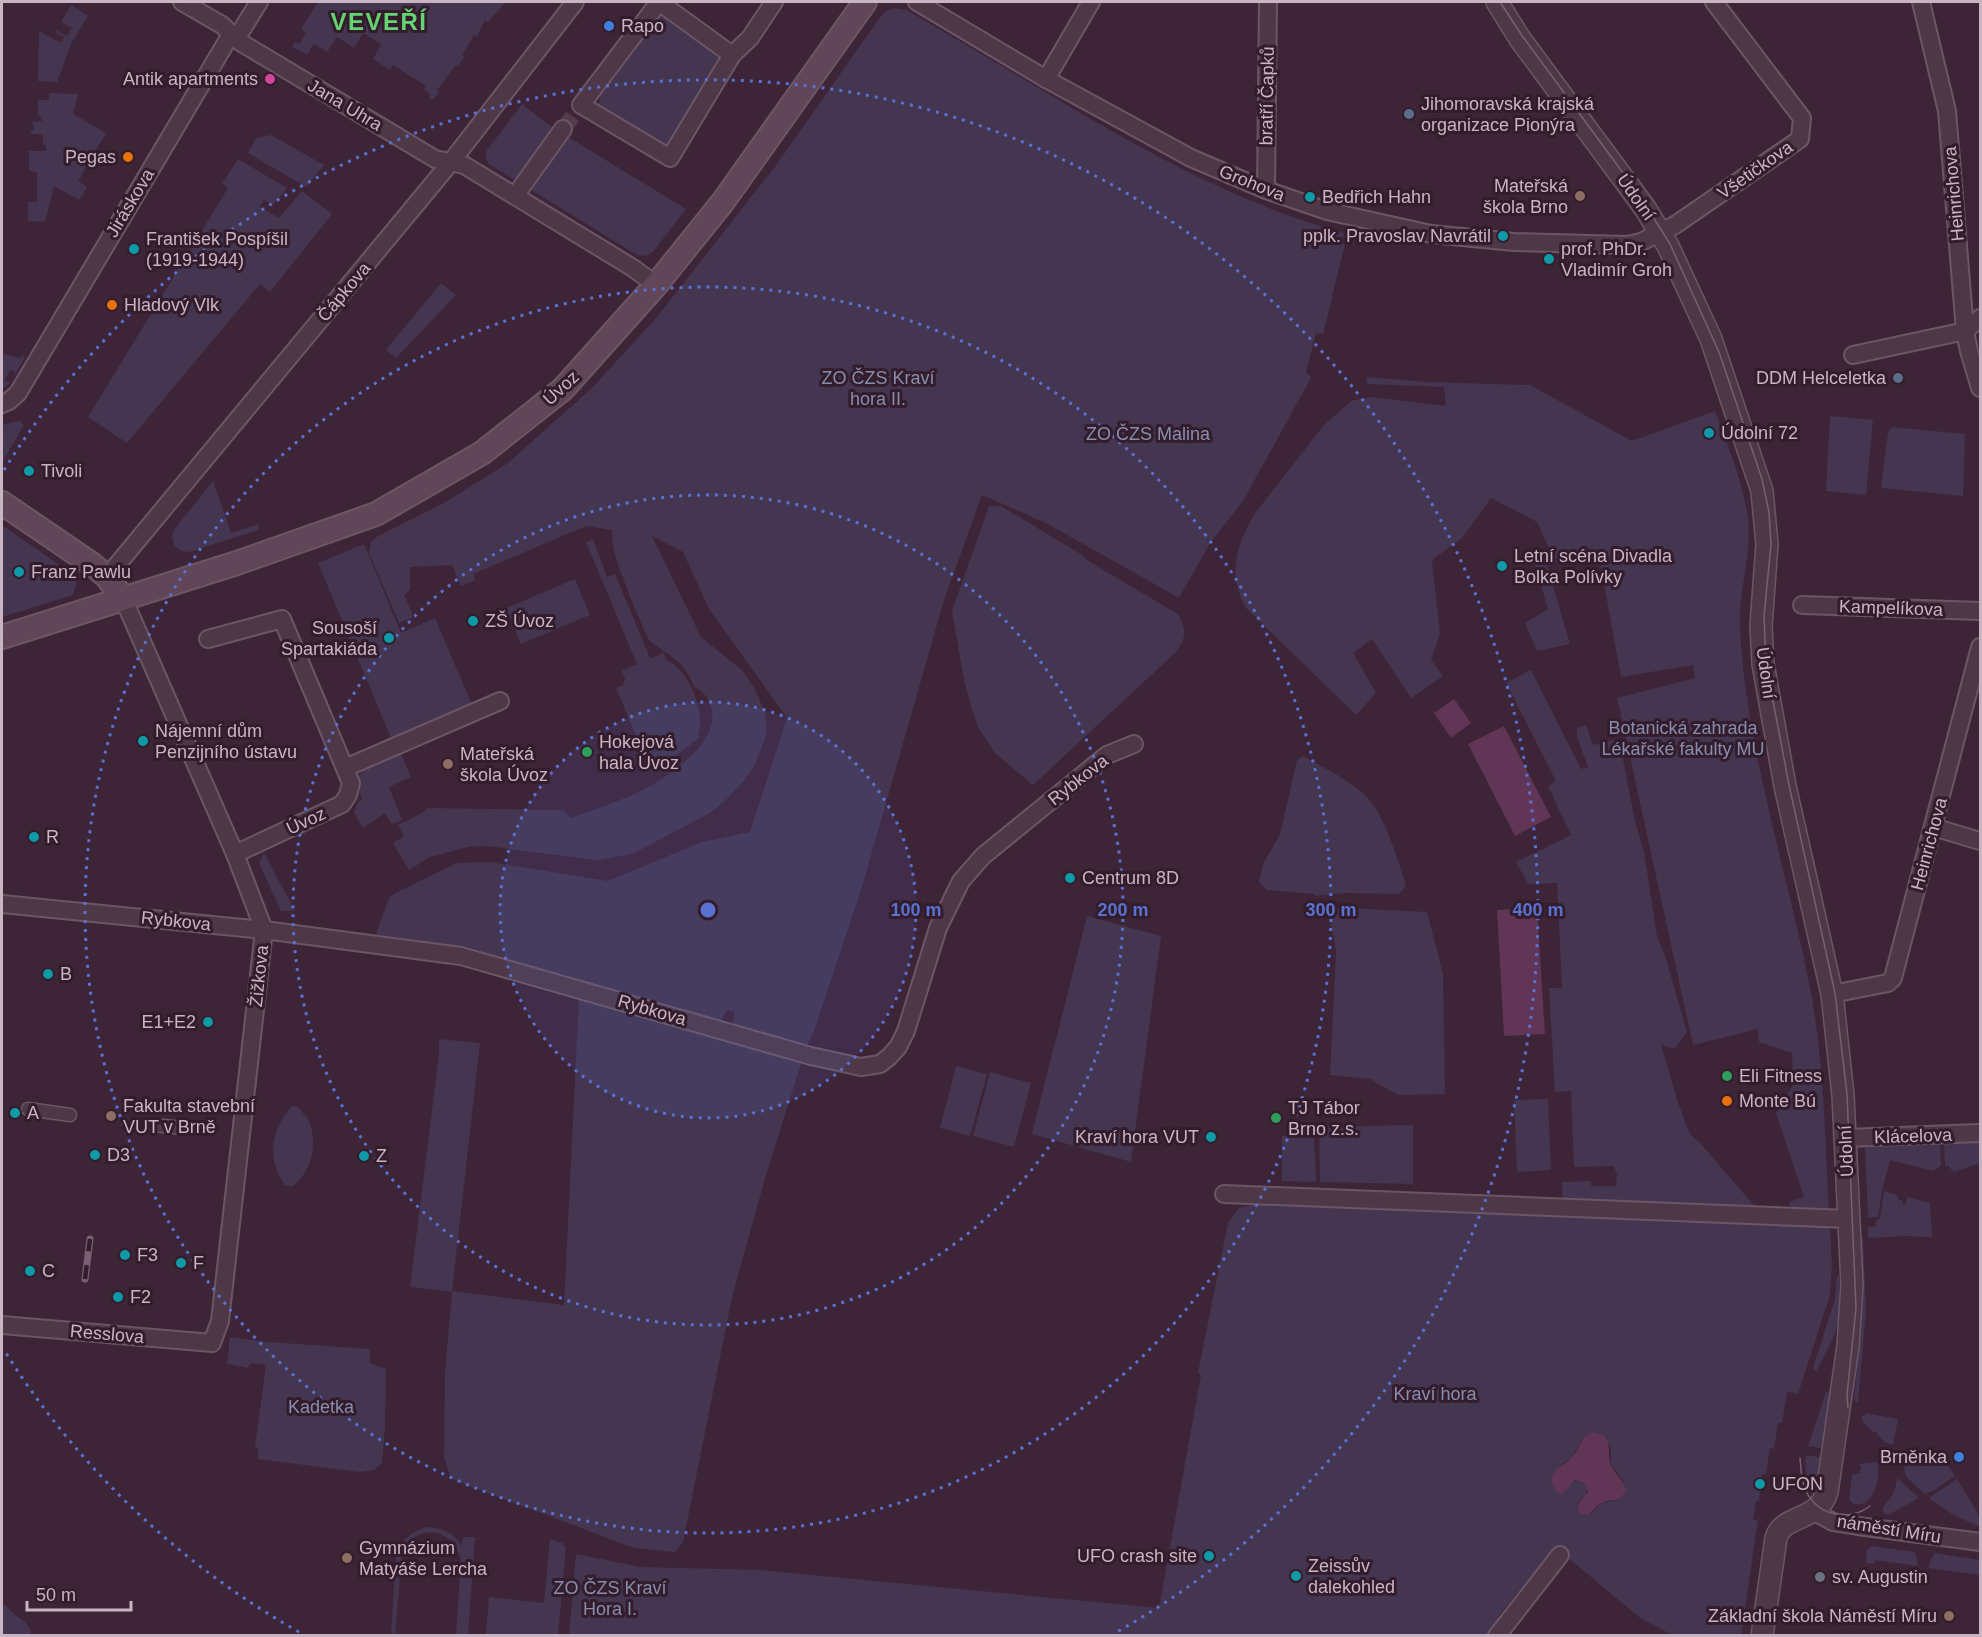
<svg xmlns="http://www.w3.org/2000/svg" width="1982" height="1637" viewBox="0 0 1982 1637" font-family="Helvetica,sans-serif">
	<rect width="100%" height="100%" fill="#3e2437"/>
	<g fill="#443551" fill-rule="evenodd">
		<polygon points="318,2 504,2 505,3 488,22 485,20 477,36 474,35 462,55 464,57 458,66 456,65 437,90 439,92 433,100 429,98 431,95 424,90 426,86 393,65 390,70 373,59 381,44 363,33 354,48 337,37 327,52 314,44 307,55 292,47 295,42 299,44 306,33 301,29"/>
		<polygon points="71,5 88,16 72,42 57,82 38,81 39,31 61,43 64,37 55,32 56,30 67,36 72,28 61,22"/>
		<path d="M895,8L907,10C958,40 1009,70 1060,101C1152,155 1241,205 1344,233L1342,243L1345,244L1323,334L1316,333L1306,372L1311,378L1243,501L1210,543L1179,598L1046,523L982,495L944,600L862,887L814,1031L808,1044L803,1047L733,1026L735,1012L727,1010L720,1022L460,948L376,934L389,898L395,893L457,863L490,862L608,881L702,842L750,832L787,718L709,609L683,552L652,536L701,637L743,671L755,689L765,713L767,732L763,744L755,764L746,778L728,798L710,813L632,854L597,860L487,846L468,847L430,857L409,870L393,843L404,836L398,825L424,812L427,808L563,810L571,818C595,809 622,801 645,789C670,775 717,744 712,712C711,701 704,691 694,687C685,660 669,657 650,641C646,637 618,567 616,558C613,549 612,540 612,530L586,526L473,574L475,580L461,586L452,565L410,567V590L404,595L412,612V618L399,623L369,553L371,542L378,536L444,503L508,463L591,389L657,317L777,164L881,16L888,10Z"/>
		<polygon points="665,15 719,53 721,61 673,144 665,149 601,111 598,106 601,95 636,49 635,42 656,18"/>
		<polygon points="49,93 78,94 73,114 106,133 92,157 85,153 81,160 88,164 78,181 87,187 79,200 54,186 45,222 28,221 28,202 37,202 37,172 29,171 29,151 46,151 46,145 43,145 43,134 31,134 31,131 34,130 33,124 31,122 42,121 40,116 38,115 38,100 49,100"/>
		<polygon points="523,103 524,106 555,129 686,209 653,252 645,256 637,255 489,164 485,157 487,150"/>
		<polygon points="271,135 324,165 306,187 248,153 256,138"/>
		<polygon points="238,159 287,188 273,205 264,200 260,207 279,218 302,191 332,214 270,292 260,284 127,443 88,417 228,188 222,184"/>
		<polygon points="441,283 456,295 396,358 386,350"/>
		<polygon points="2,353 20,358 22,355 25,357 13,378 15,372 10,370 5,380 11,382 4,388 2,388"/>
		<path d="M1366,377L1427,382L1530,385L1632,441L1715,411C1728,446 1743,482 1748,519C1752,556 1740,584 1740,618C1740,650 1745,685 1750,717C1765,808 1792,897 1810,987C1824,1061 1825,1137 1829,1213H1792L1789,1202L1804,1197L1776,1113L1793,1085L1792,1053L1759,1042L1758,1029L1693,1045L1617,698L1695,678L1693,665L1621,677L1600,562L1566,559L1547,565L1570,644L1537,651L1525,623L1548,609L1534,561L1550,550L1537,522L1491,498L1462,538L1432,560L1440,634L1431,660L1443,676L1411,698L1372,639L1353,653L1376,693L1356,715L1246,608C1227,574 1236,544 1256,512L1323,426L1351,401L1370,397L1446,406L1444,387L1367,384Z"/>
		<polygon points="1830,416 1873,420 1866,495 1826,491"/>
		<polygon points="19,421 24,425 2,463 2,425"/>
		<polygon points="1892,427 1965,434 1963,496 1881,488 1888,433"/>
		<path d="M213,481L231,533L259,524L258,530L189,552C177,552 170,543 173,531Z"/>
		<path d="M989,506H1001L1079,553L1090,562L1178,614C1186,629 1187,638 1176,652L1033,785L995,753L978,727L972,710L964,680L952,611Z"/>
		<polygon points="2,525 78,578 73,595 2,617"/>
		<path d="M593,539L607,577L615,574L650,658L664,653L667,661C690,669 706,715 698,736L699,738L652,773L616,688L623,685L625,679L622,671L637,664L586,542Z"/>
		<polygon points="364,544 401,633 435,618 473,707 392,740 318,563"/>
		<polygon points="575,579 590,615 521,644 506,608"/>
		<polygon points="1531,670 1581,769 1588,767 1577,737 1577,728 1586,725 1593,745 1619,739 1635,821 1644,852 1657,936 1666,959 1687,1032 1674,1049 1661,1044 1678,1103 1690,1134 1701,1144 1757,1209 1566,1201 1563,1198 1562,1182 1591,1181 1591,1186 1616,1186 1617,1175 1614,1166 1574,1167 1571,1091 1555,1092 1549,988 1562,988 1557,883 1528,884 1516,862 1571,835 1548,786 1556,781 1506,683"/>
		<path d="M400,752L411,777L389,787L402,820L392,824L385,813L363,828L354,812L358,802L362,800C351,764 372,763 400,752Z"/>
		<path d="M1303,756C1323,767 1345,778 1363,793C1384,811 1398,860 1406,886L1399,894L1346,893L1315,896V894L1267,890L1259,882L1263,864L1280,834L1297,760Z"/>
		<polygon points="264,853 295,911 281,911 259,863"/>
		<polygon points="1328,907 1427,912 1443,974 1445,1094 1398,1095 1370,1079 1330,1075 1336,951"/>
		<polygon points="1087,916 1161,936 1131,1162 1032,1134"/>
		<polygon points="579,998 802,1060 764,1182 732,1297 683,1542 675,1552 634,1548 454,1480 450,1476 444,1457 445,1372 452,1292 410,1287 439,1054 439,1039 480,1043 452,1291 564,1305"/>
		<polygon points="956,1066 987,1074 970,1136 940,1128"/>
		<polygon points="990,1072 1031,1083 1014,1147 973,1136"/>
		<polygon points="1548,1099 1551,1170 1517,1172 1514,1100"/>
		<path d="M292,1106H297C301,1111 306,1116 309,1121C318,1144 312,1171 293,1186L285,1185C266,1158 271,1130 292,1106Z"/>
		<polygon points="1413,1125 1413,1184 1320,1182 1319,1127"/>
		<polygon points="1282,1136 1314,1136 1316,1182 1282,1181"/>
		<polygon points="1980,1141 1980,1163 1954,1172 1948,1166 1945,1166 1944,1143"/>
		<polygon points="1940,1143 1941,1166 1933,1171 1890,1160 1882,1191 1878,1217 1868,1218 1865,1148 1867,1146"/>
		<polygon points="1884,1191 1897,1195 1898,1199 1903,1201 1903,1205 1905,1205 1908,1197 1930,1203 1932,1237 1905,1236 1868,1238 1868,1227 1876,1227 1876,1221 1880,1218"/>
		<path d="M1261,1203L1830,1227L1832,1266L1830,1295L1798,1394L1787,1392L1782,1423H1778L1774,1449L1770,1448L1766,1474H1762L1759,1501H1756L1753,1520H1758L1741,1635H1672L1639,1617L1555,1547L1498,1617L1500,1620L1488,1635L569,1636L576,1554L641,1567L760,1570L1159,1608L1201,1375L1198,1373L1228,1223L1239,1208ZM1594,1432L1611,1447V1464L1624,1482L1617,1500L1601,1503L1591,1514L1577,1508L1578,1502L1586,1495L1587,1486L1580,1480L1571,1482L1560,1466L1572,1457L1583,1438Z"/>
		<polygon points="1863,1238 1866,1310 1858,1402 1854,1401 1862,1310 1859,1239"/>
		<path d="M1837,1276H1839C1842,1321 1839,1331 1816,1371L1813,1368L1835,1299Z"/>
		<polygon points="230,1337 268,1342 370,1349 370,1363 386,1369 385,1427 382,1463 374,1470 359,1472 258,1459 258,1448 255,1447 266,1365 251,1363 248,1368 227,1364"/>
		<polygon points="1826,1392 1834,1394 1826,1449 1808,1446"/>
		<polygon points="1865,1413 1898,1419 1893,1445 1884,1442 1875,1431 1873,1432 1863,1422 1861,1416 1865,1416"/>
		<polygon points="1901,1454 1944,1459 1955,1476 1934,1490 1925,1494 1906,1477"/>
		<path d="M1806,1455L1825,1458L1820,1490L1812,1495C1804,1482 1805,1468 1806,1455Z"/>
		<path d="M1877,1462C1881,1478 1874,1509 1853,1504L1849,1499L1852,1475L1860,1473L1861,1466L1858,1464Z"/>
		<path d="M1897,1478L1919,1498L1888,1515L1883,1512V1507C1892,1497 1895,1493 1897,1478Z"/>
		<polygon points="1957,1479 1980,1517 1980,1523 1977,1526 1952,1514 1930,1499 1930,1497"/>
		<path d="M428,1527C443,1528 454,1533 462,1546L463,1537H475L468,1635H456L461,1561C454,1527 416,1521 402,1554L395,1635H391L396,1556C402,1539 411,1531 428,1527Z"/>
		<polygon points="550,1539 562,1543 566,1547 558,1635 486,1635 489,1597 544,1603"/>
		<polygon points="1871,1546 1915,1552 1918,1566 1875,1560 1874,1564 1866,1563 1867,1550"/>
		<polygon points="1934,1553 1980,1560 1980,1575 1928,1568"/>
		<path d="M2,1604L6,1605C12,1617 32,1621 31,1635H2Z"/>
	</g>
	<g fill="#603555">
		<polygon points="1454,699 1471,723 1451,738 1434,713"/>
		<polygon points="1504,726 1551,817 1515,836 1468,744"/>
		<polygon points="1537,908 1545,1034 1504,1036 1497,910"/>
		<path d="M1594,1432L1605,1436C1612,1449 1607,1453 1611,1465C1615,1475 1624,1480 1626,1490C1618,1505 1614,1497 1602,1503C1592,1507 1592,1520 1579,1512C1575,1501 1584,1500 1588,1491L1583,1482L1575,1480C1569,1484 1568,1491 1561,1494C1556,1491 1553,1488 1552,1483C1550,1468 1565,1466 1572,1457C1581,1448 1579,1436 1594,1432Z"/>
	</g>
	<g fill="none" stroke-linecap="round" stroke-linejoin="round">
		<polyline stroke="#533a4c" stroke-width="16" stroke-dasharray="16 8" stroke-linecap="butt" points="563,129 573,116"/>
		<g stroke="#6c5666" stroke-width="15">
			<g id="pedestrian">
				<polyline points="28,1109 70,1115"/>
				<polyline points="154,1125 182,1128"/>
			</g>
		</g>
		<g stroke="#6c5666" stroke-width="20">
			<g id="minor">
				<polyline points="182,2 222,25 240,42 435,159 464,165 633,268 656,285"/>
				<polyline points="917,2 1046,79 1191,158 1266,190 1327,211 1431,234 1514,242 1627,245 1641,242 1675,225 1800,139 1802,118 1714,2"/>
				<polyline points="1921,2 1947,111 1965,331 1969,351 1980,388"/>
				<polyline points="732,55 659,2 581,105 670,158 732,55 750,38 774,2"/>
				<polyline points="1046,79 1091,2"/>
				<polyline points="1266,190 1268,2"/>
				<polyline points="515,196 563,129"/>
				<polyline points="1853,355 1965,331 1980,318"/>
				<polyline points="2,404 9,401 18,393 227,41 241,31 259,2"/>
				<polyline points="107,577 451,162 575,2"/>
				<polyline points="1802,605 1980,611"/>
				<polyline points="208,639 282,619 351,783 348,795 342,804 235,854"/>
				<polyline points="345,768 500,701"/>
				<polyline points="1933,827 1980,841"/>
				<polyline points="2,904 264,930 461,956 811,1056 861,1067 880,1064 889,1057 898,1047 906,1031 938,928 961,881 983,856 1107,755 1134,744"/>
				<polyline points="1832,994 1888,983 1893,978 1980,647"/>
				<polyline points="1846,1138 1980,1133"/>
				<polyline points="1224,1194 1849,1219"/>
				<polyline points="2,1325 212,1343 220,1321 264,930 235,854 123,598"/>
				<polyline points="1813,1511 1833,1522 1858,1526 1980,1542"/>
				<polyline points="1497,1636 1560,1555"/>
			</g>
		</g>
		<g stroke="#6c5666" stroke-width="24">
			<path id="tertiary" d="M1497,2L1520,39L1645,208L1668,246L1711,339L1762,491L1767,544L1761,626L1763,664L1785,786L1832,994L1843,1095L1852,1285L1848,1346L1827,1492C1818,1522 1783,1514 1776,1538L1762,1636"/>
		</g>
		<g stroke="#6c5666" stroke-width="26">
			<g id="secondary">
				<polyline points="2,503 93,565 107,577 123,598"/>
				<polyline points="2,637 237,563 376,514 482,453 563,389 656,285 722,203 865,2"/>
			</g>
		</g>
		<use href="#pedestrian" stroke="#4e3848" stroke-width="12"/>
		<use href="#minor" stroke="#4e3848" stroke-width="16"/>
		<use href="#tertiary" stroke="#4e3848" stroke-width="21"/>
		<use href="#secondary" stroke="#614659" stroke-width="22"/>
		<g stroke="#7a5f73" stroke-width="1.5">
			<polyline points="1500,2 1523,37 1640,196 1670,244 1719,352 1762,479 1769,512 1771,544 1764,616 1766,664 1789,785 1835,993 1847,1094 1856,1308 1847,1395 1848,1408"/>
			<path d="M1800,1458C1801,1469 1801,1481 1806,1491C1818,1516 1849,1522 1870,1506"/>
		</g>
		<g stroke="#7a5f73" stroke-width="7">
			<polyline id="rail" points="85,1279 90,1239"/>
		</g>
		<use href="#rail" stroke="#331d2d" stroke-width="4.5" stroke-dasharray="14" stroke-linecap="butt"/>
	</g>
	<circle cx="708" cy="910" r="208" fill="#5972d1" fill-opacity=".12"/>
	<g fill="none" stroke="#5972d1" stroke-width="3" stroke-dasharray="3 6">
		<circle cx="708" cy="910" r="208"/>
		<circle cx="708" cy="910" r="415"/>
		<circle cx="708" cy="910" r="623"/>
		<path d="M299 1632A830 830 0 0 1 4 1350M4 470A830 830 0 1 1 1117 1632"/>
	</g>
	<g fill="#3f7fe0" stroke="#331d2d" stroke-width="2">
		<circle cx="609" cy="26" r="6"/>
		<circle cx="1959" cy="1457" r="6"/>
	</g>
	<circle fill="#d1479c" stroke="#331d2d" stroke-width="2" cx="270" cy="79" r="6"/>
	<g fill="#5c6f8a" stroke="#331d2d" stroke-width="2">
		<circle cx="1409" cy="114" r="6"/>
		<circle cx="1898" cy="378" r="6"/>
	</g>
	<g fill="#e8710a" stroke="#331d2d" stroke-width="2">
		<circle cx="128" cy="157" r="6"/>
		<circle cx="112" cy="305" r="6"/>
		<circle cx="1727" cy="1101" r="6"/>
	</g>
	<g fill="#8d6e63" stroke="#331d2d" stroke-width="2">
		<circle cx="1580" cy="196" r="6"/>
		<circle cx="448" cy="764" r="6"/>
		<circle cx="111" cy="1116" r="6"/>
		<circle cx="347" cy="1558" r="6"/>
		<circle cx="1949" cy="1616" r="6"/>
	</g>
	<g fill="#0f9aa8" stroke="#331d2d" stroke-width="2">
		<circle cx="1310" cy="197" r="6"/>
		<circle cx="1503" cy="236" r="6"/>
		<circle cx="134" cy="249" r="6"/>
		<circle cx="1549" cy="259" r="6"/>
		<circle cx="1709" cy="433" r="6"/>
		<circle cx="29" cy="471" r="6"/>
		<circle cx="1502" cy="566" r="6"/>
		<circle cx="19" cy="572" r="6"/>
		<circle cx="473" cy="621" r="6"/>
		<circle cx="389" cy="638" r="6"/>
		<circle cx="143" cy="741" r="6"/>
		<circle cx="34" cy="837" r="6"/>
		<circle cx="1070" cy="878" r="6"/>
		<circle cx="48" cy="974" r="6"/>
		<circle cx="208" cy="1022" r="6"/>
		<circle cx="15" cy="1113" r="6"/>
		<circle cx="1211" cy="1137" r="6"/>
		<circle cx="95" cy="1155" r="6"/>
		<circle cx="364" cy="1156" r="6"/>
		<circle cx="125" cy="1255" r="6"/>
		<circle cx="181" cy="1263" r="6"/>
		<circle cx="30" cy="1271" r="6"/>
		<circle cx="118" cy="1297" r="6"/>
		<circle cx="1760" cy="1484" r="6"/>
		<circle cx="1209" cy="1556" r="6"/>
		<circle cx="1296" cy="1576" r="6"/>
	</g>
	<g fill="#2e9e5b" stroke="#331d2d" stroke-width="2">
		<circle cx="587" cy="752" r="6"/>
		<circle cx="1727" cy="1076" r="6"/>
		<circle cx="1276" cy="1118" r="6"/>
	</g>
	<circle fill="#6b7280" stroke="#331d2d" stroke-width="2" cx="1820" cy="1577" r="6"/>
	<g text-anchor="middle" stroke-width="6" stroke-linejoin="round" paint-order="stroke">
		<g font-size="18" fill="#c9b4c3" stroke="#331d2d" text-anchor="start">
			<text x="621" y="32">Rapo</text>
			<text x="258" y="85" text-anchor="end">Antik apartments</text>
			<text x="1421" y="110">Jihomoravská krajská<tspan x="1421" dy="21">organizace Pionýra</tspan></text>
			<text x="116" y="163" text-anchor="end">Pegas</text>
			<text x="1568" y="192" text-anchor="end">Mateřská<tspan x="1568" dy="21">škola Brno</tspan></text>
			<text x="1322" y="203">Bedřich Hahn</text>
			<text x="1491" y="242" text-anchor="end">pplk. Pravoslav Navrátil</text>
			<text x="146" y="245">František Pospíšil<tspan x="146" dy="21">(1919-1944)</tspan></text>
			<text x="1561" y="255">prof. PhDr.<tspan x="1561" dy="21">Vladimír Groh</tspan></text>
			<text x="124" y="311">Hladový Vlk</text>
			<text x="1886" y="384" text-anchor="end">DDM Helceletka</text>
			<text x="1721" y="439">Údolní 72</text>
			<text x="41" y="477">Tivoli</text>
			<text x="1514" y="562">Letní scéna Divadla<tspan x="1514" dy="21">Bolka Polívky</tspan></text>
			<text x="31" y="578">Franz Pawlu</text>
			<text x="485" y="627">ZŠ Úvoz</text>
			<text x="377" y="634" text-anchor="end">Sousoší<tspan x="377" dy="21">Spartakiáda</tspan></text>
			<text x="155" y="737">Nájemní dům<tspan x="155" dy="21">Penzijního ústavu</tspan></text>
			<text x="599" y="748">Hokejová<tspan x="599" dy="21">hala Úvoz</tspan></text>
			<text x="460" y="760">Mateřská<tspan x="460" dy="21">škola Úvoz</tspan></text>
			<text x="46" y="843">R</text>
			<text x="1082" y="884">Centrum 8D</text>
			<text x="60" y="980">B</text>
			<text x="196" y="1028" text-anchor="end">E1+E2</text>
			<text x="1739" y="1082">Eli Fitness</text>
			<text x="1739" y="1107">Monte Bú</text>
			<text x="123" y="1112">Fakulta stavební<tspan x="123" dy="21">VUT v Brně</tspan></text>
			<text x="1288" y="1114">TJ Tábor<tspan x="1288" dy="21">Brno z.s.</tspan></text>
			<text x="27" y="1119">A</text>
			<text x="1199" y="1143" text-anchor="end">Kraví hora VUT</text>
			<text x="107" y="1161">D3</text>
			<text x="376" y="1162">Z</text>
			<text x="137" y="1261">F3</text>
			<text x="193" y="1269">F</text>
			<text x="42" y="1277">C</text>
			<text x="130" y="1303">F2</text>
			<text x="1947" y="1463" text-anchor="end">Brněnka</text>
			<text x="1772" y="1490">UFON</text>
			<text x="359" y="1554">Gymnázium<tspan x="359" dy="21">Matyáše Lercha</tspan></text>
			<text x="1197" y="1562" text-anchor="end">UFO crash site</text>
			<text x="1308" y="1572">Zeissův<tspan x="1308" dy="21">dalekohled</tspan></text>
			<text x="1832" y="1583">sv. Augustin</text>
			<text x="1937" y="1622" text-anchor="end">Základní škola Náměstí Míru</text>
		</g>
		<g font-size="18" fill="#c9b4c3" stroke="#331d2d">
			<text transform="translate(1267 96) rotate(-89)" y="6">bratří Čapků</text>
			<text transform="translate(345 105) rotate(31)" y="6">Jana Uhra</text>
			<text transform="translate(1755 170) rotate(-35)" y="6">Všetičkova</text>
			<text transform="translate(1252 183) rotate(22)" y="6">Grohova</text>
			<text transform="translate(1954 194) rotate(-95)" y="6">Heinrichova</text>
			<text transform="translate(1636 197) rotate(55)" y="6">Údolní</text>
			<text transform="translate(130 203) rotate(-59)" y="6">Jiráskova</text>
			<text transform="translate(344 292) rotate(-50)" y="6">Čápkova</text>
			<text transform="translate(561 388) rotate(-43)" y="6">Úvoz</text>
			<text transform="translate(1891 608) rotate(2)" y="6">Kampelíkova</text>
			<text transform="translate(1766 673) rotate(82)" y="6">Údolní</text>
			<text transform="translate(1078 780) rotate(-38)" y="6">Rybkova</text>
			<text transform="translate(306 821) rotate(-25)" y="6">Úvoz</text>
			<text transform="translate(1929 844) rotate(-75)" y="6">Heinrichova</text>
			<text transform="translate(176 921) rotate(6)" y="6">Rybkova</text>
			<text transform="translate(259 976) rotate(-84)" y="6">Žižkova</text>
			<text transform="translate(652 1010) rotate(16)" y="6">Rybkova</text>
			<text transform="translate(1913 1136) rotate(-2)" y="6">Klácelova</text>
			<text transform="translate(1846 1151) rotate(-93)" y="6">Údolní</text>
			<text transform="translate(107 1334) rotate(5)" y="6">Resslova</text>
			<text transform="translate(1889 1529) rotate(9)" y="6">náměstí Míru</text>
		</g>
		<g font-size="18" fill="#898dad" stroke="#331d2d">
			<text x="878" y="384">ZO ČZS Kraví<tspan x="878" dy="21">hora II.</tspan></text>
			<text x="1148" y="440">ZO ČZS Malina</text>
			<text x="1683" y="734">Botanická zahrada<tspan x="1683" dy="21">Lékařské fakulty MU</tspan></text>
			<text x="1435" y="1400">Kraví hora</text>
			<text x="321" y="1413">Kadetka</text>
			<text x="610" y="1594">ZO ČZS Kraví<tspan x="610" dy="21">Hora I.</tspan></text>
		</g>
		<g font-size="24" font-weight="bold" letter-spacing="1.5" fill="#64d472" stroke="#331d2d">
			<text x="379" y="30">VEVEŘÍ</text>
		</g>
	</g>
	<circle cx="708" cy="910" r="9" fill="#5972d1" stroke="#331d2d" stroke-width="3"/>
	<g font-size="18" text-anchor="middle" font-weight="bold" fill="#5972d1" stroke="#331d2d" stroke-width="6" stroke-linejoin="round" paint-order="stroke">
		<text x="916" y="916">100 m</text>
		<text x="1123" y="916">200 m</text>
		<text x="1331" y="916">300 m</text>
		<text x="1538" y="916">400 m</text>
	</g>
	<rect width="1982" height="1637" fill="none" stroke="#c9b4c3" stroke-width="6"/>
	<path d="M27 1601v9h104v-9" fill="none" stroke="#c9b4c3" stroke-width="3"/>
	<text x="36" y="1601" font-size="18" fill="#c9b4c3" stroke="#331d2d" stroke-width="4.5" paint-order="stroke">50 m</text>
</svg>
